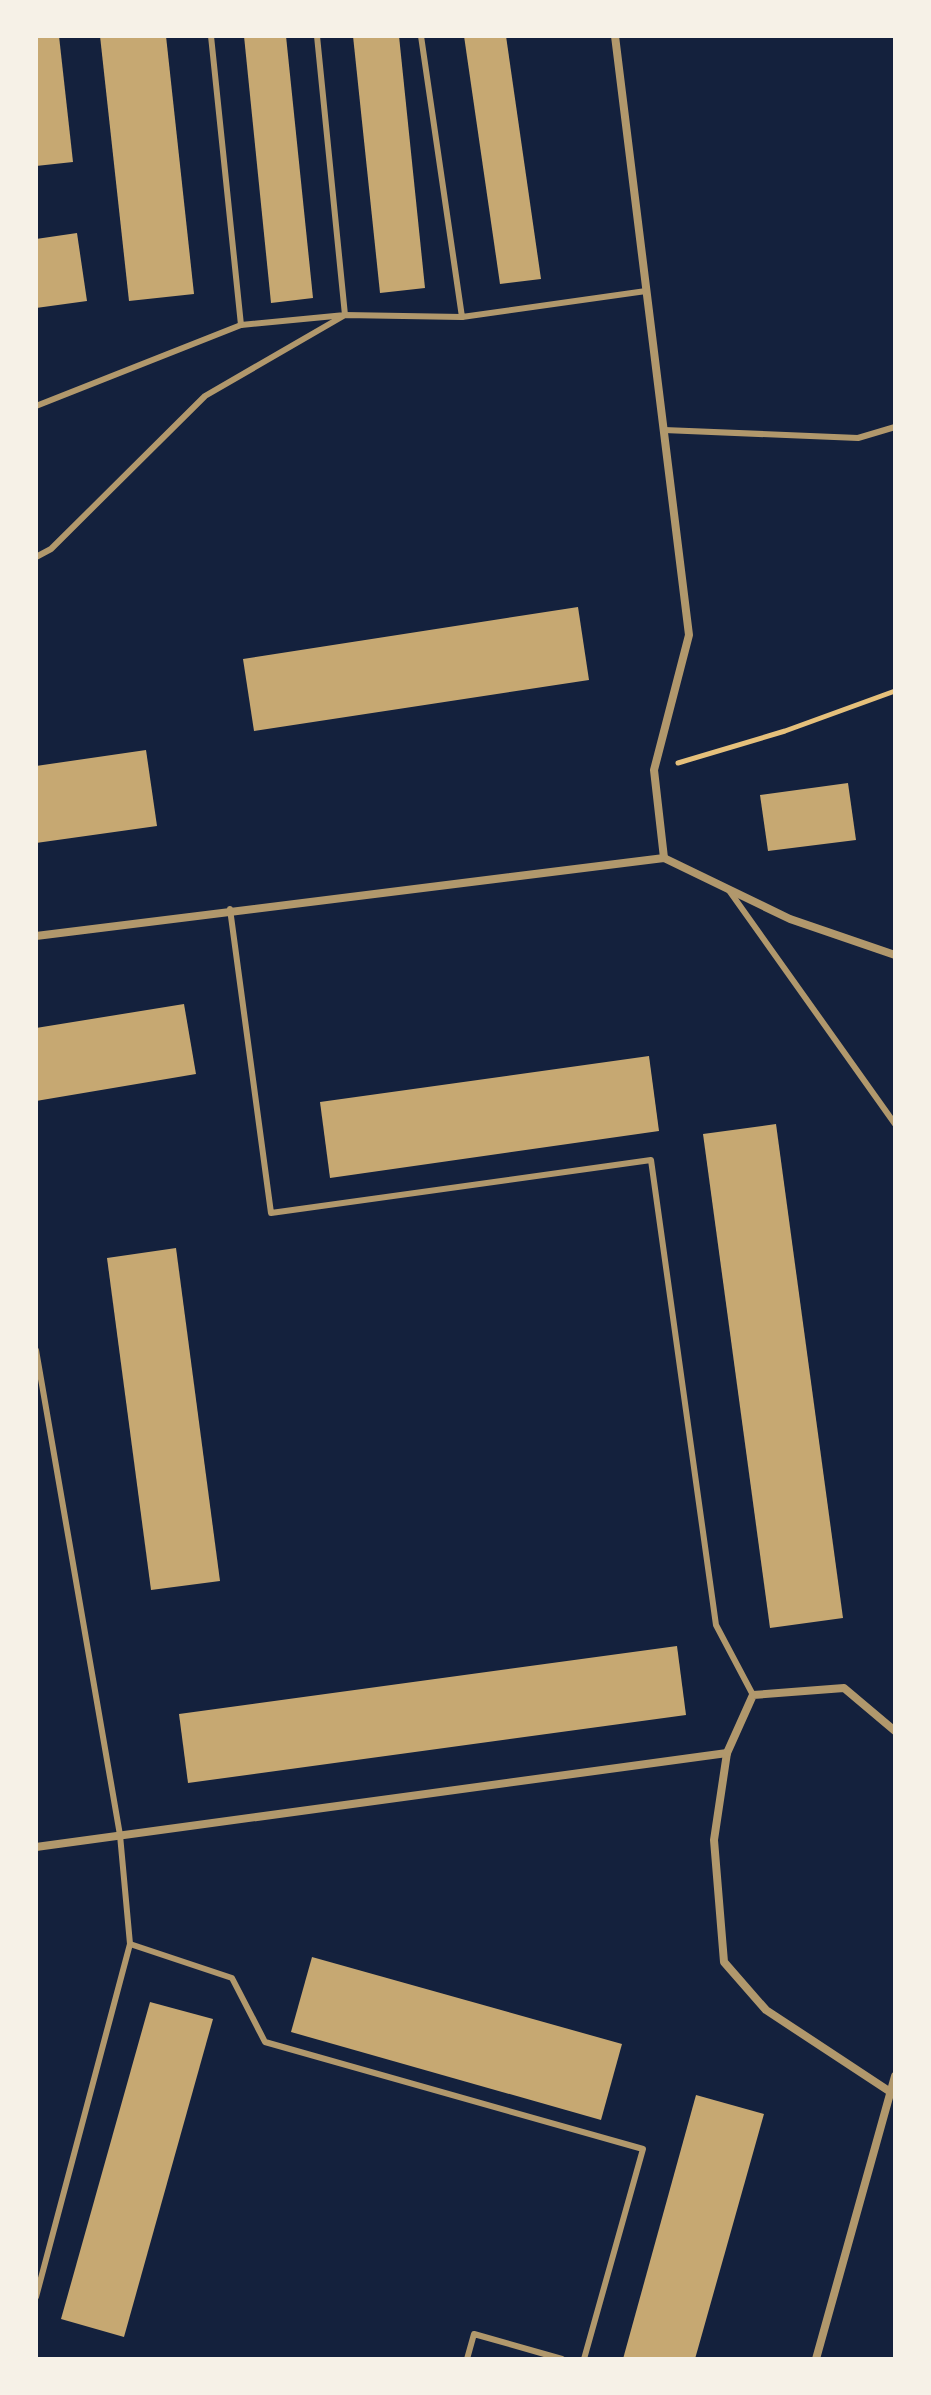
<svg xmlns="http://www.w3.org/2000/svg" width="931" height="2395" viewBox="0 0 931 2395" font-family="Barlow,sans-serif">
	<rect width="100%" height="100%" fill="#14213d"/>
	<g fill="#c6a872">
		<polygon points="36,36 59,36 73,162 36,166"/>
		<polygon points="100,36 166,36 194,294 129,301"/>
		<polygon points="244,36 286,36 313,298 271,303"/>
		<polygon points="353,36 399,36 425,288 380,293"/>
		<polygon points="464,36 506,36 541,279 500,284"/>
		<polygon points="77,233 87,301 36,308 36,239"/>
		<polygon points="578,607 589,680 254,731 243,659"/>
		<polygon points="146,750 157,826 36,843 36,766"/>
		<polygon points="848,783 856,840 768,851 760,795"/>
		<polygon points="184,1004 196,1074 36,1101 36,1028"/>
		<polygon points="649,1056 659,1131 330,1178 320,1102"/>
		<polygon points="776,1124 843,1618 770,1628 703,1134"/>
		<polygon points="176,1248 220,1581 151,1590 107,1258"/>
		<polygon points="677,1646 686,1715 188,1783 179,1714"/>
		<polygon points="312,1957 622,2044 601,2120 291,2032"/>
		<polygon points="150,2002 213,2019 124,2337 61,2319"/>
		<polygon points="696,2095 764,2114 695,2359 623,2359"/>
	</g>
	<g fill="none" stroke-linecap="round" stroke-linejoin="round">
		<polyline stroke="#e5c07b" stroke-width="5" points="678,763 785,731 895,691"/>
		<g stroke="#b1986c" stroke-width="6">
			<polyline points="211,36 241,325 345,315 317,36"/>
			<polyline points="421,36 462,317 646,291"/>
			<polyline points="36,406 241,325"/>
			<polyline points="664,430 858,438 895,427"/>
			<polyline points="36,557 51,549 205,396 345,315 462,317"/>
			<polyline points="728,889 895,1124"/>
			<polyline points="230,909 271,1213 651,1160 716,1625 753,1695"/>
			<polyline points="36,1350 120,1835 130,1944 36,2297"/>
			<polyline points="130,1944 232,1978 265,2042 643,2149 584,2359"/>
			<polyline points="467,2359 474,2334 562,2359"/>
		</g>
		<g stroke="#b1986c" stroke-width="8">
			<polyline points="615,36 689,635 654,770 664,858"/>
			<polyline points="36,936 664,858 790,919 895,955"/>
			<polyline points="895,1731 844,1688 753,1695 727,1753 714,1840 724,1962 766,2010 895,2095"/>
			<polyline points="36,1847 727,1753"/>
			<polyline points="816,2359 895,2076"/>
		</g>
	</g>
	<rect width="931" height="2395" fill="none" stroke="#f6f1e7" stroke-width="76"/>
</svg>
